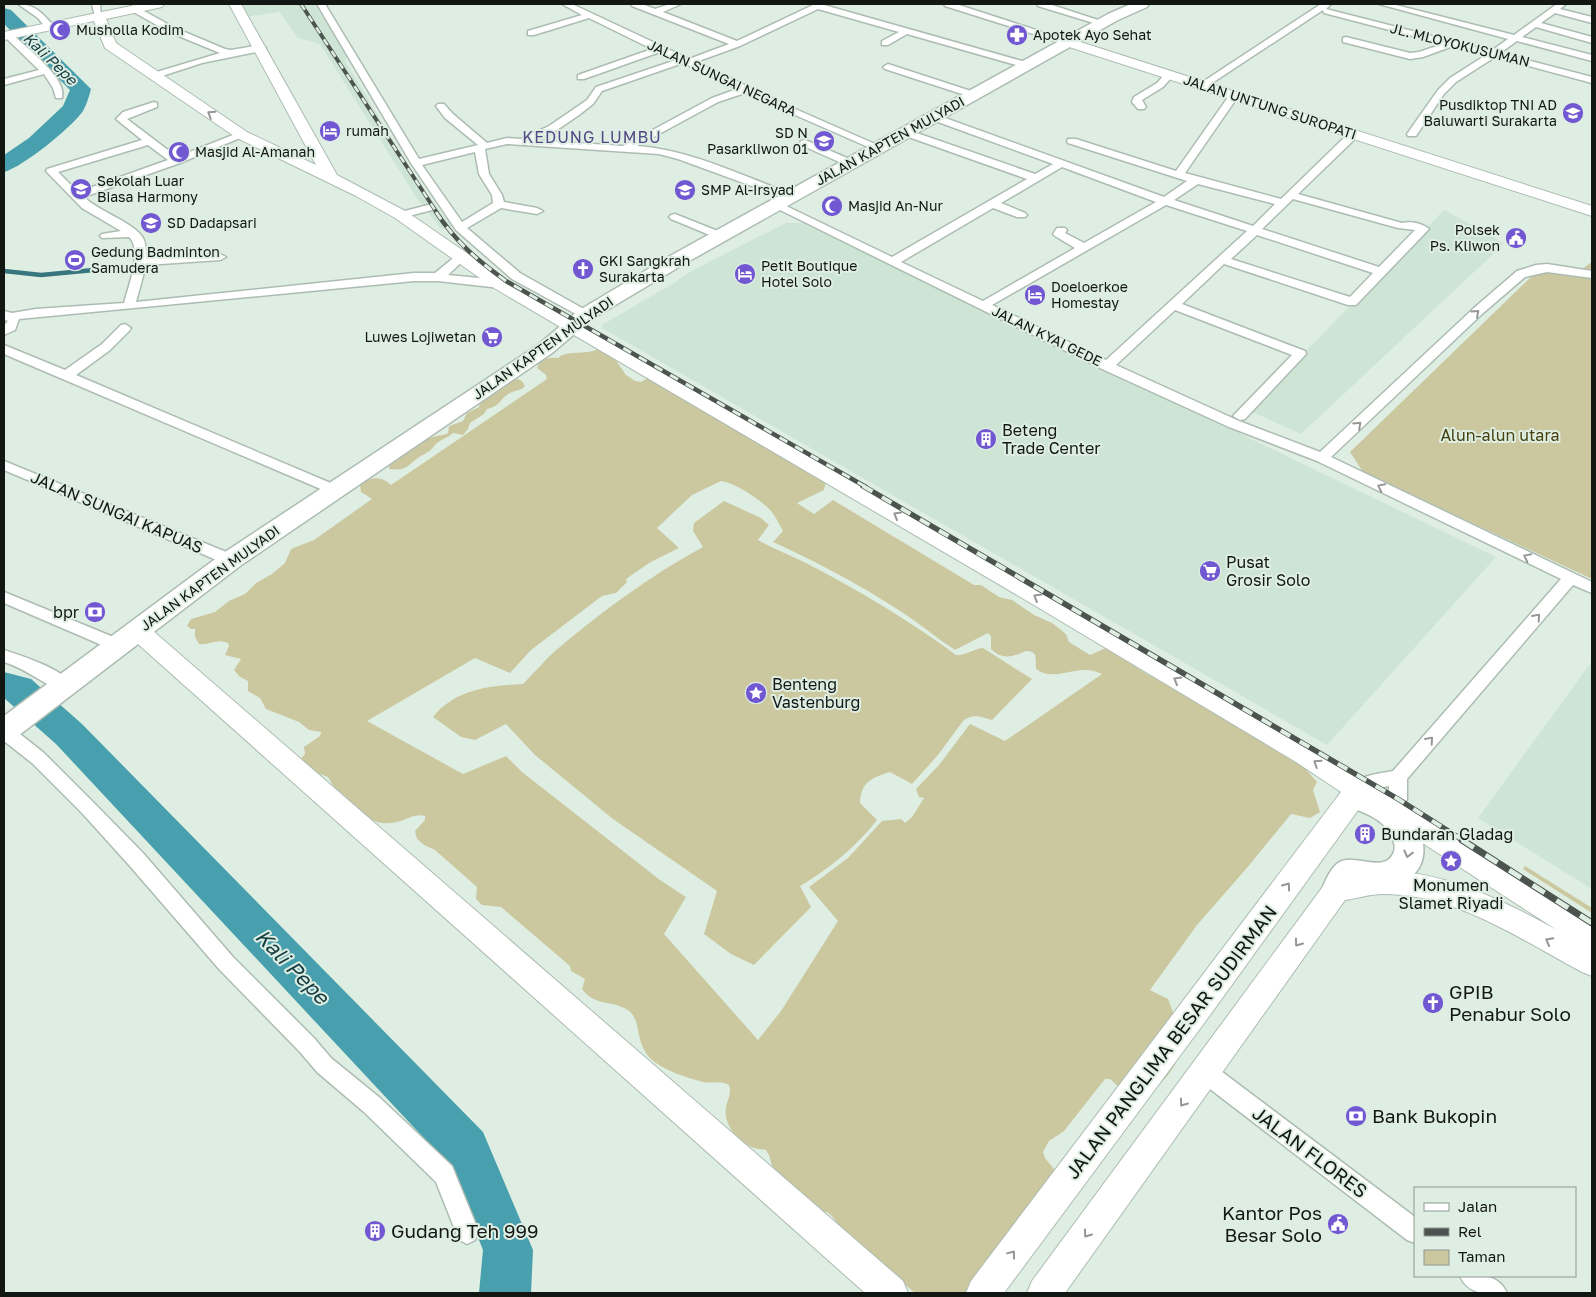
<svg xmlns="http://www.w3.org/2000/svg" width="1596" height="1297" viewBox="0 0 1596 1297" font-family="'Golos Text',sans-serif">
	<rect width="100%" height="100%" fill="#dfeee3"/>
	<g fill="#cee5d6">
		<polygon points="239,4 314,4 347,54 345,61 421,186 452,227 441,229 418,200 320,44 298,38 280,12 246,17"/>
		<polygon points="1444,210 1491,235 1504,244 1301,434 1248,410"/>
		<polygon points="786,223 803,223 1496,557 1327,745 602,328 602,325 674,283 693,270"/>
		<polygon points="1592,661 1592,889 1478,818"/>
	</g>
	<g fill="#cbc8a0" fill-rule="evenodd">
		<polygon points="1592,262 1592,579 1363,472 1350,452 1535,273 1561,272 1572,276"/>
		<path d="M602,346L618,359L617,362L626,375L635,381L641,382L653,375L826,481L824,490L797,503L814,514L833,500L974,585H981L999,597L1012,600L1034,615L1052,623L1066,634L1069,642L1090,655L1106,648L1150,676L1153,673L1304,767L1317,782L1313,790L1320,812L1310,818L1291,814L1246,869L1197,925L1150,990L1168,999C1185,1042 1188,1060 1151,1092L1120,1088L1110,1079H1105L1064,1131L1049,1141L1043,1152L1045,1158L1054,1169L1053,1228L1039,1242L970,1293H915L844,1232L832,1216L827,1212H821L774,1173L769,1155L766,1150C762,1149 757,1149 754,1148C739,1143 723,1125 726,1108C727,1100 732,1094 729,1085C718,1080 713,1084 703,1082C687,1078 663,1070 651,1059C634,1042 642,1021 629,1011C614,999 596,1008 582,989L585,979L571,971L570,966L501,907L482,905L476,899L477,887L435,850L424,845L417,839L415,831L425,820V816C418,814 413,816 406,819C377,831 365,816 344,798L343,794L334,787L328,777L306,769L299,761L305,754L304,747L320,736L321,732L309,730L299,722L266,709L260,698L248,691V681L240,677L234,670L241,659L225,655L229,646L228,643C215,638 210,646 199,644L195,637V629H191L187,626L191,619L215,612L229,601L245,594L256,583L272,574L285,563L291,549L314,540L372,499L361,492L360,485C369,476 383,476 391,485L547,379L546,375L537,368C540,358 550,357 559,358L560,356C573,350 592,356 602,346ZM721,481C736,483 761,500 771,511C776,517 779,524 783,531L773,542C828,567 891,601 939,639C944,643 950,646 955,650L988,633L991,636V649C1002,660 1013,657 1026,651C1039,651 1035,660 1036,669C1052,681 1069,669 1086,670C1092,670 1097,672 1102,674L1005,741L970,724L939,765L916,789L919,797L924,798L912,817L905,823L901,819L882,821L848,858L809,887L838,921L781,1011L758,1040L664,934L686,897L660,880L522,772L506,756L463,774L367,721L475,658L510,673L531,650L602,596L616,593L627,582L626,579L649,563L679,548L657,528L692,495Z"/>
		<path d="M518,379L522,381L525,386C521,391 516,390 510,393C499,399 502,405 487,409L484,414L470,423L468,429L463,435L453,433C448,438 441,439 436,444C428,453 431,450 421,456C406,465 410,471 389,469C391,453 419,441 433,437C438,435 443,436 448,433L449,426L463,421L467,413L479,407C484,390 488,399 499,391L498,389L509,381Z"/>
		<path d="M724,501L761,518L769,525L758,540C773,549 790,555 806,563C858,590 909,620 956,655C965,656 973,649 983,648L1032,679L992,720C981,717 973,713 963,721L938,755L912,784L890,772C871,778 861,782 860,803L877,820C856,847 829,869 800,886L811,907L754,965L731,954L704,934L717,891L613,819L535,755L506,724L475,740L461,737L433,717C456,689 489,686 523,684C534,673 544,661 555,651C601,612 651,575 703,547L693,531L694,523Z"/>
		<polygon points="1525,866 1592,908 1592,913 1523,869"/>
	</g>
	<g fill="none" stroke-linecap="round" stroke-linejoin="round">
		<polyline stroke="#38767f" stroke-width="4.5" points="4,271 41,275 136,266"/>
		<g fill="#489fad" fill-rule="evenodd">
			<path d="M4,8L11,10L91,89C89,96 87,104 83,111C72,127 23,167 4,172V155L29,138L63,106L70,90L4,24Z"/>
			<polygon points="4,672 31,679 82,724 483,1132 533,1250 531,1293 479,1293 483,1250 449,1165 56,744 4,698"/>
		</g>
		<g stroke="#adbcb2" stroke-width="3">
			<g id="street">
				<path d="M18,4C34,4 44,14 53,26L52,28H46L38,18Z"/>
				<polygon points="92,4 100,4 101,17 95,17"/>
				<path d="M317,4H325L419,159L478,145L445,118L436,106L438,104H444L453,114L487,143L507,138L521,139L549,126L571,111L587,100L596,87L676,60L660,52L584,79H578V75L652,49L589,18L534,35H528V31L582,15L562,4H572L689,59L729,44L632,6L631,4H642L655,9L670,4H681L663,12L737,41L815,4H825L824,5L1029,63L1031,65L1029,67H1023L907,34L888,45H882V41L899,32L818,9L740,46L696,62L793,108L884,148L879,151L875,150L745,93L718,102L637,146C691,150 743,176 794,195L795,197L794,199L790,200L678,159L659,154L507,144L485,149L489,174L502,195L504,202L537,208L543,211L537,214L501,208L467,228L520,273L589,312L591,315L589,318L585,319L512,279L456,230L411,163ZM683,63L737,89L712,98L623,146L534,140L557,130L579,115L593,104L602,91ZM475,152L479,174L492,195L493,203L462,222L422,165Z"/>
				<polygon points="944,4 956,4 1073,42 1071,44 1065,44 945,6"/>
				<polygon points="1037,4 1049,4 1107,23 1106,25 1100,25 1038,6"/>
				<polygon points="1321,4 1331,4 1326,9 1491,51 1508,39 1379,4 1392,4 1514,35 1557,4 1566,4 1560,9 1592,17 1592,23 1555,13 1541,23 1592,37 1592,43 1536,27 1522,37 1592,55 1592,61 1517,41 1500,53 1592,77 1592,83 1495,57 1456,82 1444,94 1416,136 1408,136 1407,134 1438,90 1450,78 1486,55 1453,46 1423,57 1410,59 1343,42 1343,38 1346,37 1410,53 1419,52 1443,44 1324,13 1323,10 1206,87 1200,87 1198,85"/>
				<polygon points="133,5 175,28 225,49 231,50 261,45 266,48 261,51 202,63 156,78 150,78 150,74 220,53 169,32 130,10 129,8"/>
				<path d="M8,32L11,33C24,46 68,78 62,98H56L53,88L44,74L4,85V79L39,70L5,37L4,35Z"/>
				<polygon points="888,64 977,93 979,95 977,97 971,97 885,69 883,67"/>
				<polygon points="1170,71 1175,74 1173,76 1163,87 1142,100 1146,107 1144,109 1138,109 1132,102 1134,97 1157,83 1167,72"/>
				<path d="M1234,92L1239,95L1185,173L1281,199L1350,132L1354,131L1359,134L1358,136L1298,194L1402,223C1411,221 1422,223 1429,229L1356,305H1348L1224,264L1182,304L1305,351L1306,354L1245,419L1240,420L1233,416L1292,355L1175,310L1116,365L1239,421L1320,452L1474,308L1517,271L1536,265L1547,264L1592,271V278L1547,272L1525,277L1482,314L1331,457L1592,582V593L1573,585L1407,779V799L1397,817L1391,819L1385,817L1382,812L1389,799V786L1373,789L1358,796L1352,794L1349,789C1356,775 1379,774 1393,771L1561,579L1317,461L1229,427L1102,369L770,205L772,203H780L892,257L1027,179L903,135V131H911L1035,174L1053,164L930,119L929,117L934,114L1164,197L1187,181L1068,143L1067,141L1068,139H1076L1176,171L1231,93ZM1062,167L1156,202L1084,243L1065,233L1067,230L1065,228H1057L1053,234L1055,236L1075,248L983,301L901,262L993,208L1017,217H1025L1027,215L1025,213L1001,203ZM1198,184L1275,204L1253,226L1174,200ZM1293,199L1398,228L1415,230L1379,267L1262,229ZM1166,205L1247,231L1106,360L992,305ZM1257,235L1373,273L1350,297L1231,259Z"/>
				<path d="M154,102L157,103V107L127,119L177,157L238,133H246L247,135L180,163L84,197C98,211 135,223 143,238C146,243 146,252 146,258L220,254L226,257L220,260L146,265L136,302L414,273H435L457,255L461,254L467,257L448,275L500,280L506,284L500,288L438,281H414L19,319L15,330L4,335V326L8,321L4,319V311L12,313L36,309L124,303C128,287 143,250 129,237L102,238L100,236L102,234L121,231L82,208L46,171L47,169L142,140L116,119L123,112ZM148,145L168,160L78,192L58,172Z"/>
				<polygon points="805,140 854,161 855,163 850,166 846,165 801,145 800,143 801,141"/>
				<polygon points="428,205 432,206 434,208 432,210 401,218 395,215 397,213"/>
				<polygon points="675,214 725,234 727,236 725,238 717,238 671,219 669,217 671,215"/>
				<polygon points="125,324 131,328 129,331 110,350 76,375 340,487 342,490 340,493 330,493 4,354 4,345 65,370 102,344 121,325"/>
				<polygon points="4,461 236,556 239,560 236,564 231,565 226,564 4,470"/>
				<polygon points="4,592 123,641 125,645 123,649 117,651 111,649 4,603"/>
				<path d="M4,650C22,656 64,669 73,686L71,690C67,692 63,693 59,690C39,681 26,669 4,662Z"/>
				<polygon points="4,724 10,726 44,753 94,803 143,853 233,957 314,1038 331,1058 380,1098 452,1166 479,1232 475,1240 467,1244 459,1240 436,1182 364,1112 317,1072 300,1052 219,969 129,865 82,813 32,763 4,741"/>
				<polygon points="1205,1062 1213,1065 1415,1217 1415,1243 1407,1240 1197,1079 1194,1072 1197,1065"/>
				<path d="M1460,1276C1479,1275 1498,1273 1507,1293C1488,1294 1469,1296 1460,1276Z"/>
			</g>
		</g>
		<g stroke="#adbcb2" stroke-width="2">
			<g id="secondary">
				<path d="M141,4H164L162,7L106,19L116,43L247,132L316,165L229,4H241L337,175L407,212L506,280L1050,593L1314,748L1400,804L1425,817L1592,922V976L1582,972C1520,939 1456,894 1383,894C1371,894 1358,898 1345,900L1065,1293H1027L1032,1281L1327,881C1407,852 1487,892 1557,930L1407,833L1361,806L1205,1022L1004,1293H966L971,1281L1341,792L1296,762L1034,605L494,288L395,218L356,196L237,138L105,48L94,21L4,40V32Z"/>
				<polygon points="1068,38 1592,206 1592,216 1063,45 1061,42"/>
				<polygon points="137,622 145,624 903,1281 908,1293 865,1293 129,636 125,630 129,624"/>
			</g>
		</g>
		<g stroke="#adbcb2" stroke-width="3">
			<g id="primary">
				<polygon points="1131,4 1149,4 1147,7 1118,20 684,264 592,319 552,353 240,566 14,739 4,742 4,716 222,554 538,345 578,311 670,256 1108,14"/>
				<path d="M1353,785C1371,791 1391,795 1405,808C1425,827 1434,866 1405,881C1390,889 1373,888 1356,886C1347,900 1343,904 1326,898L1322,889C1325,881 1331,868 1338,863C1353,852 1383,874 1393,854C1395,850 1395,846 1394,843C1388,819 1363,812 1343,805L1338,797L1343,789Z"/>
			</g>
		</g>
		<use href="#street" fill="#fff" fill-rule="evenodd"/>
		<use href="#secondary" fill="#fff" fill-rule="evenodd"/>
		<use href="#primary" fill="#fff" fill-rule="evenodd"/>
		<g stroke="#4c544f" stroke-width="4">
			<polyline id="rail-far3" points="301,4 437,213"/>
		</g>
		<g stroke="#4c544f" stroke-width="4.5">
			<path id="rail-far2" d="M436,212C456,242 477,260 506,281L866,487"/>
		</g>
		<g stroke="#4c544f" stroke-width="5.5">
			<polyline id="rail-far1" points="863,486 1398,799 1464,841"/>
		</g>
		<g stroke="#4c544f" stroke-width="7">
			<polyline id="rail" points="1462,840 1592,923"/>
		</g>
		<use href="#rail-far3" stroke="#dfeee3" stroke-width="2.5" stroke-dasharray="7" stroke-linecap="butt"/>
		<use href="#rail-far2" stroke="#dfeee3" stroke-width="3" stroke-dasharray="9" stroke-linecap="butt"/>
		<use href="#rail-far1" stroke="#dfeee3" stroke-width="4" stroke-dasharray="11" stroke-linecap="butt"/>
		<use href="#rail" stroke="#dfeee3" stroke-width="5" stroke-dasharray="14" stroke-linecap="butt"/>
	</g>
	<defs><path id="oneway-chevron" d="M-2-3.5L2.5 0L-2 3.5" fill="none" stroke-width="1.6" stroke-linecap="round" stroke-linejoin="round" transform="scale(1.25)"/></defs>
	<g stroke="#949795">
		<use href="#oneway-chevron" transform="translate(211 114) rotate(-147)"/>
		<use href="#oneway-chevron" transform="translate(1476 313) rotate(-42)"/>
		<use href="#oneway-chevron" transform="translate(1358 425) rotate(-43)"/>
		<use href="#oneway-chevron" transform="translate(1381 487) rotate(-154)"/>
		<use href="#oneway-chevron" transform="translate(897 515) rotate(-150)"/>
		<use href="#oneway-chevron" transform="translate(1527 557) rotate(-154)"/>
		<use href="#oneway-chevron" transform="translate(1037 597) rotate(-149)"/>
		<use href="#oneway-chevron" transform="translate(1537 617) rotate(-49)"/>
		<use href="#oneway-chevron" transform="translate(1177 680) rotate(-150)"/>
		<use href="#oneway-chevron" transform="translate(1430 740) rotate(-49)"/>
		<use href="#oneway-chevron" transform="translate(1317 763) rotate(-147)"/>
		<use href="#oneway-chevron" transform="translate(1408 854) rotate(104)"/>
		<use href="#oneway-chevron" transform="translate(1287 886) rotate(-54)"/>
		<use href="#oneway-chevron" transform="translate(1549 941) rotate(-152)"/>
		<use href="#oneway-chevron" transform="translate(1298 943) rotate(126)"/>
		<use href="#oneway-chevron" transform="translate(1183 1103) rotate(126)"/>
		<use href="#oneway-chevron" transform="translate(1087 1234) rotate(126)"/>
		<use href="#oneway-chevron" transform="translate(1012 1254) rotate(-53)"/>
	</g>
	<defs>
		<g id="mosque-disc" transform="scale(1.125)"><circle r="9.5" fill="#7157d1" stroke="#dfeee3"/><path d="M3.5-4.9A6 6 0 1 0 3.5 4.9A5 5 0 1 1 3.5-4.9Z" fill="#fff"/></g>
		<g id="pharmacy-disc" transform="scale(1.125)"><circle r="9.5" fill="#7157d1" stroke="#dfeee3"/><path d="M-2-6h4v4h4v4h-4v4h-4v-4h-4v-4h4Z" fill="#fff"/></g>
		<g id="school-disc" transform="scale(1.125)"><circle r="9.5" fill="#7157d1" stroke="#dfeee3"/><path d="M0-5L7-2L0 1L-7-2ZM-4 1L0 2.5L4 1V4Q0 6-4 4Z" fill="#fff"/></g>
		<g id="hotel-disc" transform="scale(1.125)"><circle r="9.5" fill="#7157d1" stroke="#dfeee3"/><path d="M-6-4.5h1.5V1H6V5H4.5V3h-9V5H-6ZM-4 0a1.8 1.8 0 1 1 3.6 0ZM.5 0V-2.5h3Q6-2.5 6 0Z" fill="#fff"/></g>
		<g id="civic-disc" transform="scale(1.125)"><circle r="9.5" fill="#7157d1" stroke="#dfeee3"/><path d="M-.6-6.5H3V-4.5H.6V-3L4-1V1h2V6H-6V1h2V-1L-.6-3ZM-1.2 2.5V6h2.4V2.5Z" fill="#fff"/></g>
		<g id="stadium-disc" transform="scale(1.125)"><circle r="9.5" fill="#7157d1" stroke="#dfeee3"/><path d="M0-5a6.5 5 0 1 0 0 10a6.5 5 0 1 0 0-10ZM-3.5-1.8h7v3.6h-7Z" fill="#fff"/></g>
		<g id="church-disc" transform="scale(1.125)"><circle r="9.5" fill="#7157d1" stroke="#dfeee3"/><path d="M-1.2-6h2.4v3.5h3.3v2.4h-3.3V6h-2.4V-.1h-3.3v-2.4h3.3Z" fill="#fff"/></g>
		<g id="supermarket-disc" transform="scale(1.125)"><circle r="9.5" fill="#7157d1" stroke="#dfeee3"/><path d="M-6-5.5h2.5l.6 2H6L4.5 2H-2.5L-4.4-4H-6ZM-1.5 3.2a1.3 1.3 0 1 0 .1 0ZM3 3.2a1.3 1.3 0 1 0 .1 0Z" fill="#fff"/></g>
		<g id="building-disc" transform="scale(1.125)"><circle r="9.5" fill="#7157d1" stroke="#dfeee3"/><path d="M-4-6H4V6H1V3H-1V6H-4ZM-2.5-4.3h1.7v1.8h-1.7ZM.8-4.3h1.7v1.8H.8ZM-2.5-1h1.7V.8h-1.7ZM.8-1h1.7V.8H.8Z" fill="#fff"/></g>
		<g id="bank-disc" transform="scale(1.125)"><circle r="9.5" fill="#7157d1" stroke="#dfeee3"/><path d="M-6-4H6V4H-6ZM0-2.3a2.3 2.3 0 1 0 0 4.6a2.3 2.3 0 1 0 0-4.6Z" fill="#fff"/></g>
		<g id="sight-disc" transform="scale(1.125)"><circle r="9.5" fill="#7157d1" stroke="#dfeee3"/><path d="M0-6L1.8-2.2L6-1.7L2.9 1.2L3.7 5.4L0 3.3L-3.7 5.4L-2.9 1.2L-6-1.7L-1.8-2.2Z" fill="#fff"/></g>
	</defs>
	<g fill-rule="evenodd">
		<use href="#mosque-disc" x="60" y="30"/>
		<use href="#pharmacy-disc" x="1017" y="35"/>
		<use href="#school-disc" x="1573" y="113"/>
		<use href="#hotel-disc" x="330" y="131"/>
		<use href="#school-disc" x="824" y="141"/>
		<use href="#mosque-disc" x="179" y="152"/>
		<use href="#school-disc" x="81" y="189"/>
		<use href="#school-disc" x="685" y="190"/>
		<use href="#mosque-disc" x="832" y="206"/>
		<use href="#school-disc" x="151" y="223"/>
		<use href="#civic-disc" x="1516" y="238"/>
		<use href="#stadium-disc" x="75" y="260"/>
		<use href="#church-disc" x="583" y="269"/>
		<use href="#hotel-disc" x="745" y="274"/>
		<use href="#hotel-disc" x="1035" y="295"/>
		<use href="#supermarket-disc" x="492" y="337"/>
		<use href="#building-disc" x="986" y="439"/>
		<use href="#supermarket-disc" x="1210" y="571"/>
		<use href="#bank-disc" x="95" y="612"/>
		<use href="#sight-disc" x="756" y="693"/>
		<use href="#building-disc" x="1365" y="834"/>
		<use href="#sight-disc" x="1451" y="861"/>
		<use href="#church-disc" x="1433" y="1003"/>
		<use href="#bank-disc" x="1356" y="1116"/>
		<use href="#civic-disc" x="1338" y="1224"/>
		<use href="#building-disc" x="375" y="1231"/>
	</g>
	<g text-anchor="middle" stroke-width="4" stroke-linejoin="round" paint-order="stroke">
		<g font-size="14" fill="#121714" stroke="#dfeee3" text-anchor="start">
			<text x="76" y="35">Musholla Kodim</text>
			<text x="1033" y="40">Apotek Ayo Sehat</text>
			<text x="1557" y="110" text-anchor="end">Pusdiktop TNI AD<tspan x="1557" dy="16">Baluwarti Surakarta</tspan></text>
			<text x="346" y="136">rumah</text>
			<text x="808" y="138" text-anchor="end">SD N<tspan x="808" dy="16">Pasarkliwon 01</tspan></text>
			<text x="195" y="157">Masjid Al-Amanah</text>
			<text x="97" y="186">Sekolah Luar<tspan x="97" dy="16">Biasa Harmony</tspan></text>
			<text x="701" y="195">SMP Al-Irsyad</text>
			<text x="848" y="211">Masjid An-Nur</text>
			<text x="167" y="228">SD Dadapsari</text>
			<text x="1500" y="235" text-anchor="end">Polsek<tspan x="1500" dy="16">Ps. Kliwon</tspan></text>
			<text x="91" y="257">Gedung Badminton<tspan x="91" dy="16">Samudera</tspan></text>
			<text x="599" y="266">GKI Sangkrah<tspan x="599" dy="16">Surakarta</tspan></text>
			<text x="761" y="271">Petit Boutique<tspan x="761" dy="16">Hotel Solo</tspan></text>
			<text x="1051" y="292">Doeloerkoe<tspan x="1051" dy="16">Homestay</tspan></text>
			<text x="476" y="342" text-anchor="end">Luwes Lojiwetan</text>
		</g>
		<g font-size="14" fill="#121714" stroke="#dfeee3">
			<text transform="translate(1460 45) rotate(14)" y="5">JL. MLOYOKUSUMAN</text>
			<text transform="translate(722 78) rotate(25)" y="5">JALAN SUNGAI NEGARA</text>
			<text transform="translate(1270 107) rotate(18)" y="5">JALAN UNTUNG SUROPATI</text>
			<text transform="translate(890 141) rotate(-29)" y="5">JALAN KAPTEN MULYADI</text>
			<text transform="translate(1047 336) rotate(26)" y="5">JALAN KYAI GEDE</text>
			<text transform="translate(543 348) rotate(-35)" y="5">JALAN KAPTEN MULYADI</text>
			<text transform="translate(210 578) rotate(-36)" y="5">JALAN KAPTEN MULYADI</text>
		</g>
		<g font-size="15" font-style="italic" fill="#153e44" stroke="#dfeee3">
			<text transform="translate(50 59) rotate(44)" y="5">Kali Pepe</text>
		</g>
		<g font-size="16" letter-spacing="1" fill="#524886" stroke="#dfeee3">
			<text x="592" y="143">KEDUNG LUMBU</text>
		</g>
		<g font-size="16" fill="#121714" stroke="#dfeee3" text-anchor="start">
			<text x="1002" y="436">Beteng<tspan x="1002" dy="18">Trade Center</tspan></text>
			<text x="1226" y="568">Pusat<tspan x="1226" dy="18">Grosir Solo</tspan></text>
			<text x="79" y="618" text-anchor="end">bpr</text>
			<text x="772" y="690">Benteng<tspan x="772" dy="18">Vastenburg</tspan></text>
			<text x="1381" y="840">Bundaran Gladag</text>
			<text x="1451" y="891" text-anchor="middle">Monumen<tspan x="1451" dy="18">Slamet Riyadi</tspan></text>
		</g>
		<g font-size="16" fill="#46410e" stroke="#dfeee3">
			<text x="1500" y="441">Alun-alun utara</text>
		</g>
		<g font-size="16" fill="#121714" stroke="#dfeee3">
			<text transform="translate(117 512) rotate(23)" y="6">JALAN SUNGAI KAPUAS</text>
		</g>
		<g font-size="19" fill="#121714" stroke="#dfeee3" text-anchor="start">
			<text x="1449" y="999">GPIB<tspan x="1449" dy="22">Penabur Solo</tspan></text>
			<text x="1372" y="1123">Bank Bukopin</text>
			<text x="1322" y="1220" text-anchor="end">Kantor Pos<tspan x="1322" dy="22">Besar Solo</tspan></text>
			<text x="391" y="1238">Gudang Teh 999</text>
		</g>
		<g font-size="19" fill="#121714" stroke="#dfeee3">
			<text transform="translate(1171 1042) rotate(-53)" y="7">JALAN PANGLIMA BESAR SUDIRMAN</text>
			<text transform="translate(1310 1152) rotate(37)" y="7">JALAN FLORES</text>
		</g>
		<g font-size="21" font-style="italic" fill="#153e44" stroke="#dfeee3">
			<text transform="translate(292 967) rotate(46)" y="7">Kali Pepe</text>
		</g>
	</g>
	<rect width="1596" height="1297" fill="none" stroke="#121714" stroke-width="10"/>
	<rect x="1414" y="1187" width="162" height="90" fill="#dfeee3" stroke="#8d9890"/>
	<rect x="1424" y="1203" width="25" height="8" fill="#ffffff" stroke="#8d9890"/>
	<text x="1458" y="1212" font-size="15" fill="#121714">Jalan</text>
	<rect x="1424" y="1228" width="25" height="8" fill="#4c544f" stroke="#8d9890"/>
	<text x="1458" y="1237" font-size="15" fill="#121714">Rel</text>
	<rect x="1424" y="1250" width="25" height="15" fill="#cbc8a0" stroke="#8d9890"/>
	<text x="1458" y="1262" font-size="15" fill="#121714">Taman</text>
</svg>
